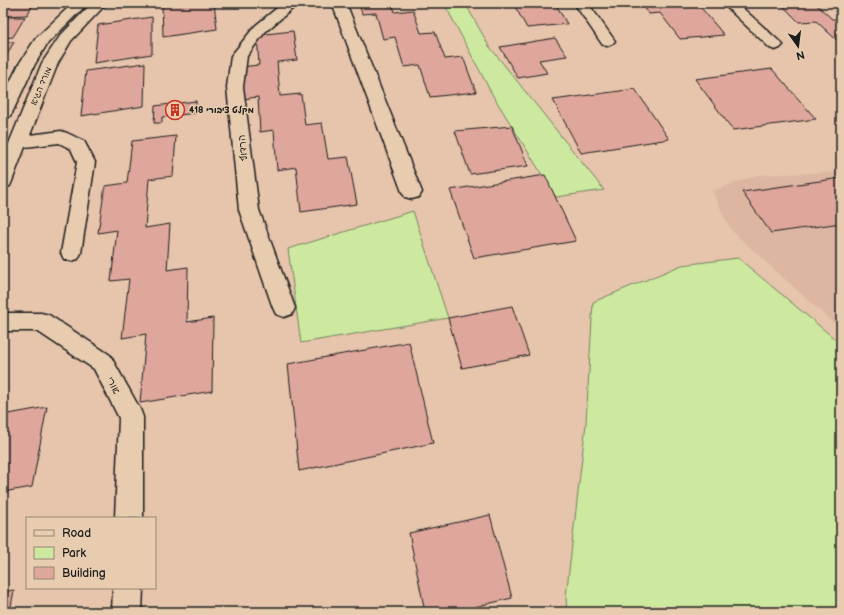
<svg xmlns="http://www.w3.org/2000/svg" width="844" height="615" viewBox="0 0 844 615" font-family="'Balsamiq Sans','Playpen Sans Hebrew',sans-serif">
	<rect width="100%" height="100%" fill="#e6c5ac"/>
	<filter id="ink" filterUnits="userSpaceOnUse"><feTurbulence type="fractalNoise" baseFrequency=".025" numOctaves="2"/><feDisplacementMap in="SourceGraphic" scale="8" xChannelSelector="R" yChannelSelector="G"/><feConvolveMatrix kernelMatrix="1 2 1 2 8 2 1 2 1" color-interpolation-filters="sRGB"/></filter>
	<g filter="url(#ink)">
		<polygon fill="#dcb6a1" points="841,172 841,330 731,230 712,191 757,175"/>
		<g fill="#cde9a0" stroke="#74825e">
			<polygon points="444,3 465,3 489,46 604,190 556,197 492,94"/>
			<polygon points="413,211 448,318 301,343 288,249"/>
			<polygon points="738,258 841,344 841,612 567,612 566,597 586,423 593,302 682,265"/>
		</g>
		<g fill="#dfa79c" stroke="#1c1c1c">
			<polygon points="3,3 34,3 27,15 3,16"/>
			<polygon points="162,3 214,3 217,29 163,37"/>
			<polygon points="359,3 392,3 395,12 413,10 421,33 435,32 445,59 463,57 476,92 430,97 420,65 404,67 395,37 383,39 376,13 362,14"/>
			<polygon points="513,3 555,3 567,24 527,28"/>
			<polygon points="641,3 697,3 724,35 680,39 660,13 649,14"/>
			<polygon points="780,3 815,3 832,19 841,19 841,44 816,21 799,22"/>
			<polygon points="3,17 25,17 13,37 3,38"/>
			<polygon points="152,17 152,54 94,63 98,25"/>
			<polygon points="293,31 297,60 277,62 280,96 301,94 305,125 322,123 328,159 348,157 357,204 301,212 296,167 277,170 274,130 260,132 258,97 242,99 241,67 259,65 257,35"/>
			<polygon points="555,38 567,56 539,60 547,73 518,78 500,47"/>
			<polygon points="3,42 14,42 3,61"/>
			<polygon points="145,63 144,106 81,116 86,71"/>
			<polygon points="772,69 816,119 733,130 695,79"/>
			<polygon points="635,89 669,139 581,153 553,100"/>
			<polygon points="196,101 196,113 162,117 162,123 154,123 155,106"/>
			<polygon points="512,126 528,166 470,174 455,131"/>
			<polygon points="176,136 173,176 149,179 145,228 170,224 167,270 188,267 187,322 213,318 212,391 140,403 146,334 122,338 129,279 111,281 117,230 98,233 105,186 127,183 132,141"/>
			<polygon points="545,175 576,241 474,258 450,190"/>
			<polygon points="841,178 841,223 771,233 742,192"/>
			<polygon points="512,306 529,355 462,368 448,318"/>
			<polygon points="409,342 433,443 299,471 288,364"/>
			<polygon points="47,407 32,487 3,492 3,415"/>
			<polygon points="490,515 512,598 454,612 425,612 409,533"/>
			<polygon points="14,590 10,612 3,612 3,592"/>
		</g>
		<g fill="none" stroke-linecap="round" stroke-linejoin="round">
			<g stroke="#1c1c1c" stroke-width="3">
				<g id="minor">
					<polygon points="92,3 107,3 71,41 58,63 30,135 61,131 67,133 84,141 95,162 81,253 78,259 71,261 64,259 61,253 77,162 71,149 59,143 25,147 12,181 10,186 3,188 3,158 42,63 60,36"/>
					<polygon points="283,3 299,3 265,32 247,56 243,87 259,210 295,308 292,314 284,317 276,314 273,308 239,210 227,87 231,56 255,26"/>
					<polygon points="332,3 346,3 422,192 419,197 412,199 405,197 402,192"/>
					<polygon points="574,3 588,3 615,41 612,44 607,46 602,44"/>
					<polygon points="722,3 737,3 780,42 783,45 780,48 775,50 770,48"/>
					<polygon points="76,4 81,5 83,8 47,44 35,64 12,113 9,117 3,118 3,96 19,64 36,38 71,5"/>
					<polygon points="3,313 41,313 49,315 110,355 140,409 143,417 143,518 115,518 119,418 94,369 37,331 3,331"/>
					<polygon points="113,588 143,588 142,612 112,612"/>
				</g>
			</g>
			<use href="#minor" fill="#e7ccaf" fill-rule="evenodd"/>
		</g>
	</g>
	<defs>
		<g id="building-ring" transform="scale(1)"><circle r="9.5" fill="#e7ccaf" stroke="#c8321e" stroke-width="1.5"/><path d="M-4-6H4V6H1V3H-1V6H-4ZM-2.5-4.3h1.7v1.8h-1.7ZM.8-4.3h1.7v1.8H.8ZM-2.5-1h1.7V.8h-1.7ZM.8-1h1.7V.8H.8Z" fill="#c8321e"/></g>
	</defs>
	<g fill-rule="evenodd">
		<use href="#building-ring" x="175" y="110"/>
	</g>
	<g text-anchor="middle" stroke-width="3" stroke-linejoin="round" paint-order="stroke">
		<g font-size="9" fill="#1c1c1c" stroke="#e7ccaf">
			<text transform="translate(41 86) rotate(-67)" y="3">מורד הגיא</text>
		</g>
		<g font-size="9" font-weight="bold" fill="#1c1c1c" stroke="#e7ccaf" text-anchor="start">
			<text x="189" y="113">מקלט ציבורי 418</text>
		</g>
		<g font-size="10" fill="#1c1c1c" stroke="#e7ccaf">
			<text transform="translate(242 148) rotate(-96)" y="4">הרדוף</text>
			<text transform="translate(114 385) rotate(63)" y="4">אורי</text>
		</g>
	</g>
	<rect width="844" height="615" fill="none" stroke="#e7ccaf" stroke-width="16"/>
	<rect x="8" y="8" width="828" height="599" fill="none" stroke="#1c1c1c" stroke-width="1.5" filter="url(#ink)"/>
	<rect x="26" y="517" width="130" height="72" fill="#e7ccaf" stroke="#968674"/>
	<rect x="34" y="530" width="20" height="6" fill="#e7ccaf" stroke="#968674"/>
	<text x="62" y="537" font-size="12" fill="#1c1c1c">Road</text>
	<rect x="34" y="547" width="20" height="12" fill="#cde9a0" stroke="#968674"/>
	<text x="62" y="557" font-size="12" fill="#1c1c1c">Park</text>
	<rect x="34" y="567" width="20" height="12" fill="#dfa79c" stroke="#968674"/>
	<text x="62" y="577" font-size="12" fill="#1c1c1c">Building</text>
	<g transform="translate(798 46) rotate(166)" stroke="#e7ccaf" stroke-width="3" paint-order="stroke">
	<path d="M0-3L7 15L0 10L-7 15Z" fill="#1c1c1c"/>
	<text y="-6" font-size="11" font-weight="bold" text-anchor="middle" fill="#1c1c1c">N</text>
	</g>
</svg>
